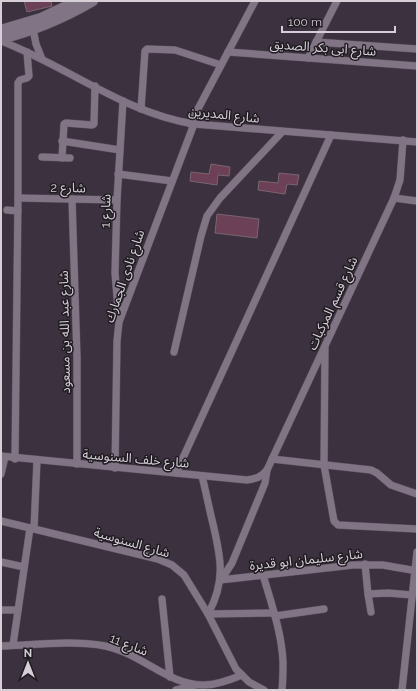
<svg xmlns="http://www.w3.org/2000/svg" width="418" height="691" viewBox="0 0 418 691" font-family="Raleway,'Noto Sans Arabic',sans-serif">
	<rect width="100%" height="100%" fill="#3c313f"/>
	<g fill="#6c4057" stroke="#79666f">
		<polygon points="24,1 51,1 52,6 27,12"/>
		<polygon points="211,164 230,167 229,176 218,175 217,185 190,181 191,172 209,174"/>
		<polygon points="279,173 299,175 297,185 287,184 285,194 258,190 259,181 278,183"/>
		<polygon points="217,214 259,219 257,238 215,233"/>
	</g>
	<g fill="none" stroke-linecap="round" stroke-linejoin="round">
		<g stroke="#58505b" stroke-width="8">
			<g id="street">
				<polyline points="33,29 36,44 42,59"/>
				<path d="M1,41C67,66 124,113 194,124L417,142"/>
				<polyline points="316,42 417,49"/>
				<polyline points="228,52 417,66"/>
				<polyline points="308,58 337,1"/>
				<polyline points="141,109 145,51 147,49 175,50 221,65"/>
				<polyline points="190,124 255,1"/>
				<polyline points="62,141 120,150"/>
				<polyline points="42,157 70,158"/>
				<polyline points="62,158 64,124 66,123 92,125 94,124 95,86"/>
				<polyline points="118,174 172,181"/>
				<polyline points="18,198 117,200"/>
				<polyline points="394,198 417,201"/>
				<polyline points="72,199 77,357 77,464"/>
				<polyline points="7,210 18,211"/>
				<polyline points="119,320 115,273 117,200 123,101"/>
				<polyline points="325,348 324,465 334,521 338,525 417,529"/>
				<polyline points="174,352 201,236 207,216 220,198 282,132"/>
				<path d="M1,456L247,480C256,479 261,477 267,470L394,198L400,180L403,140"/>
				<polyline points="15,459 18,198 18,83 20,80 27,78 29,76 27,52"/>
				<polyline points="272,459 371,470 377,473 391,485 417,494"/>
				<polyline points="115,468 117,341 119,322 194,124"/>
				<polyline points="176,473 331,135"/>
				<polyline points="1,474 5,457"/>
				<path d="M202,476C206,492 209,508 213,524C221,558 226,581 208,614L274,613"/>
				<polyline points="1,521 158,559 172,565 184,575 208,614 236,669 249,682 264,690"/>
				<polyline points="34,529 37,460"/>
				<polyline points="1,562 24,567"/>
				<polyline points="365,564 368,594 371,612"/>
				<path d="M263,575C271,602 282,634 283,662C283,671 283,681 282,690"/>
				<polyline points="220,580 353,565 383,565 417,571"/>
				<polyline points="221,580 232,563 265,483 267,470"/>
				<polyline points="368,594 388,593 412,595"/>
				<polyline points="162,599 170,677"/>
				<polyline points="1,610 18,610"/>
				<polyline points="275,616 324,609"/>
				<polyline points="13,645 30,528"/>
				<path d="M1,646C34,645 73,640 105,646C141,653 169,686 204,685C217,685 230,680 242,675"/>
				<polyline points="176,690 194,686"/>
				<polyline points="402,690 417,552"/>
			</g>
		</g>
		<g stroke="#58505b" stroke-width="11">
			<g id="secondary">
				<polyline points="1,30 41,18 77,1"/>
				<path d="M1,39C33,31 64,18 93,1"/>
			</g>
		</g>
		<use href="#street" stroke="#817585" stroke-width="7"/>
		<use href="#secondary" stroke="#817585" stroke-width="10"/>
	</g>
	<g text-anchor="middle" stroke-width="3" stroke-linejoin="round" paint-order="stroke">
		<g font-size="13" fill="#d6cfd8" stroke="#201b21">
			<text transform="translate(323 47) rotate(4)" y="5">شارع ابى بكر الصديق</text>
			<text transform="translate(224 114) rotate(6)" y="5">شارع المديرين</text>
			<text transform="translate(68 187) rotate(1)" y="5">شارع 2</text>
			<text transform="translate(105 211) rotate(-88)" y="5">شارع 1</text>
			<text transform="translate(124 276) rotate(-71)" y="5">شارع نادى الجمارك</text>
			<text transform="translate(332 303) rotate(-65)" y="5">شارع قسم المركبات</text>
			<text transform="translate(64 332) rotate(-91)" y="5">شارع عبد الله بن مسعود</text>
			<text transform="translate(136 458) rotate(5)" y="5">شارع خلف السنوسية</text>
			<text transform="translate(132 542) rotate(16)" y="5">شارع السنوسية</text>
			<text transform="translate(306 559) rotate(-6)" y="5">شارع سليمان ابو قديرة</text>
			<text transform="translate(129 644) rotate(21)" y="5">شارع 11</text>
		</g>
	</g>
	<rect width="418" height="691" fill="none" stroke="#d6cfd8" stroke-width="4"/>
	<g transform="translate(28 663)" stroke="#201b21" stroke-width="3" paint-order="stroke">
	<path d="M0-3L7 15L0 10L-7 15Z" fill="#d6cfd8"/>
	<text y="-6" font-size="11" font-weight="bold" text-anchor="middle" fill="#d6cfd8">N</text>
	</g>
	<path d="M282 26v6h113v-6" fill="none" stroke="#d6cfd8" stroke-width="2"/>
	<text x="288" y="26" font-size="12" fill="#d6cfd8" stroke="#201b21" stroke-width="3" paint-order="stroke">100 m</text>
</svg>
